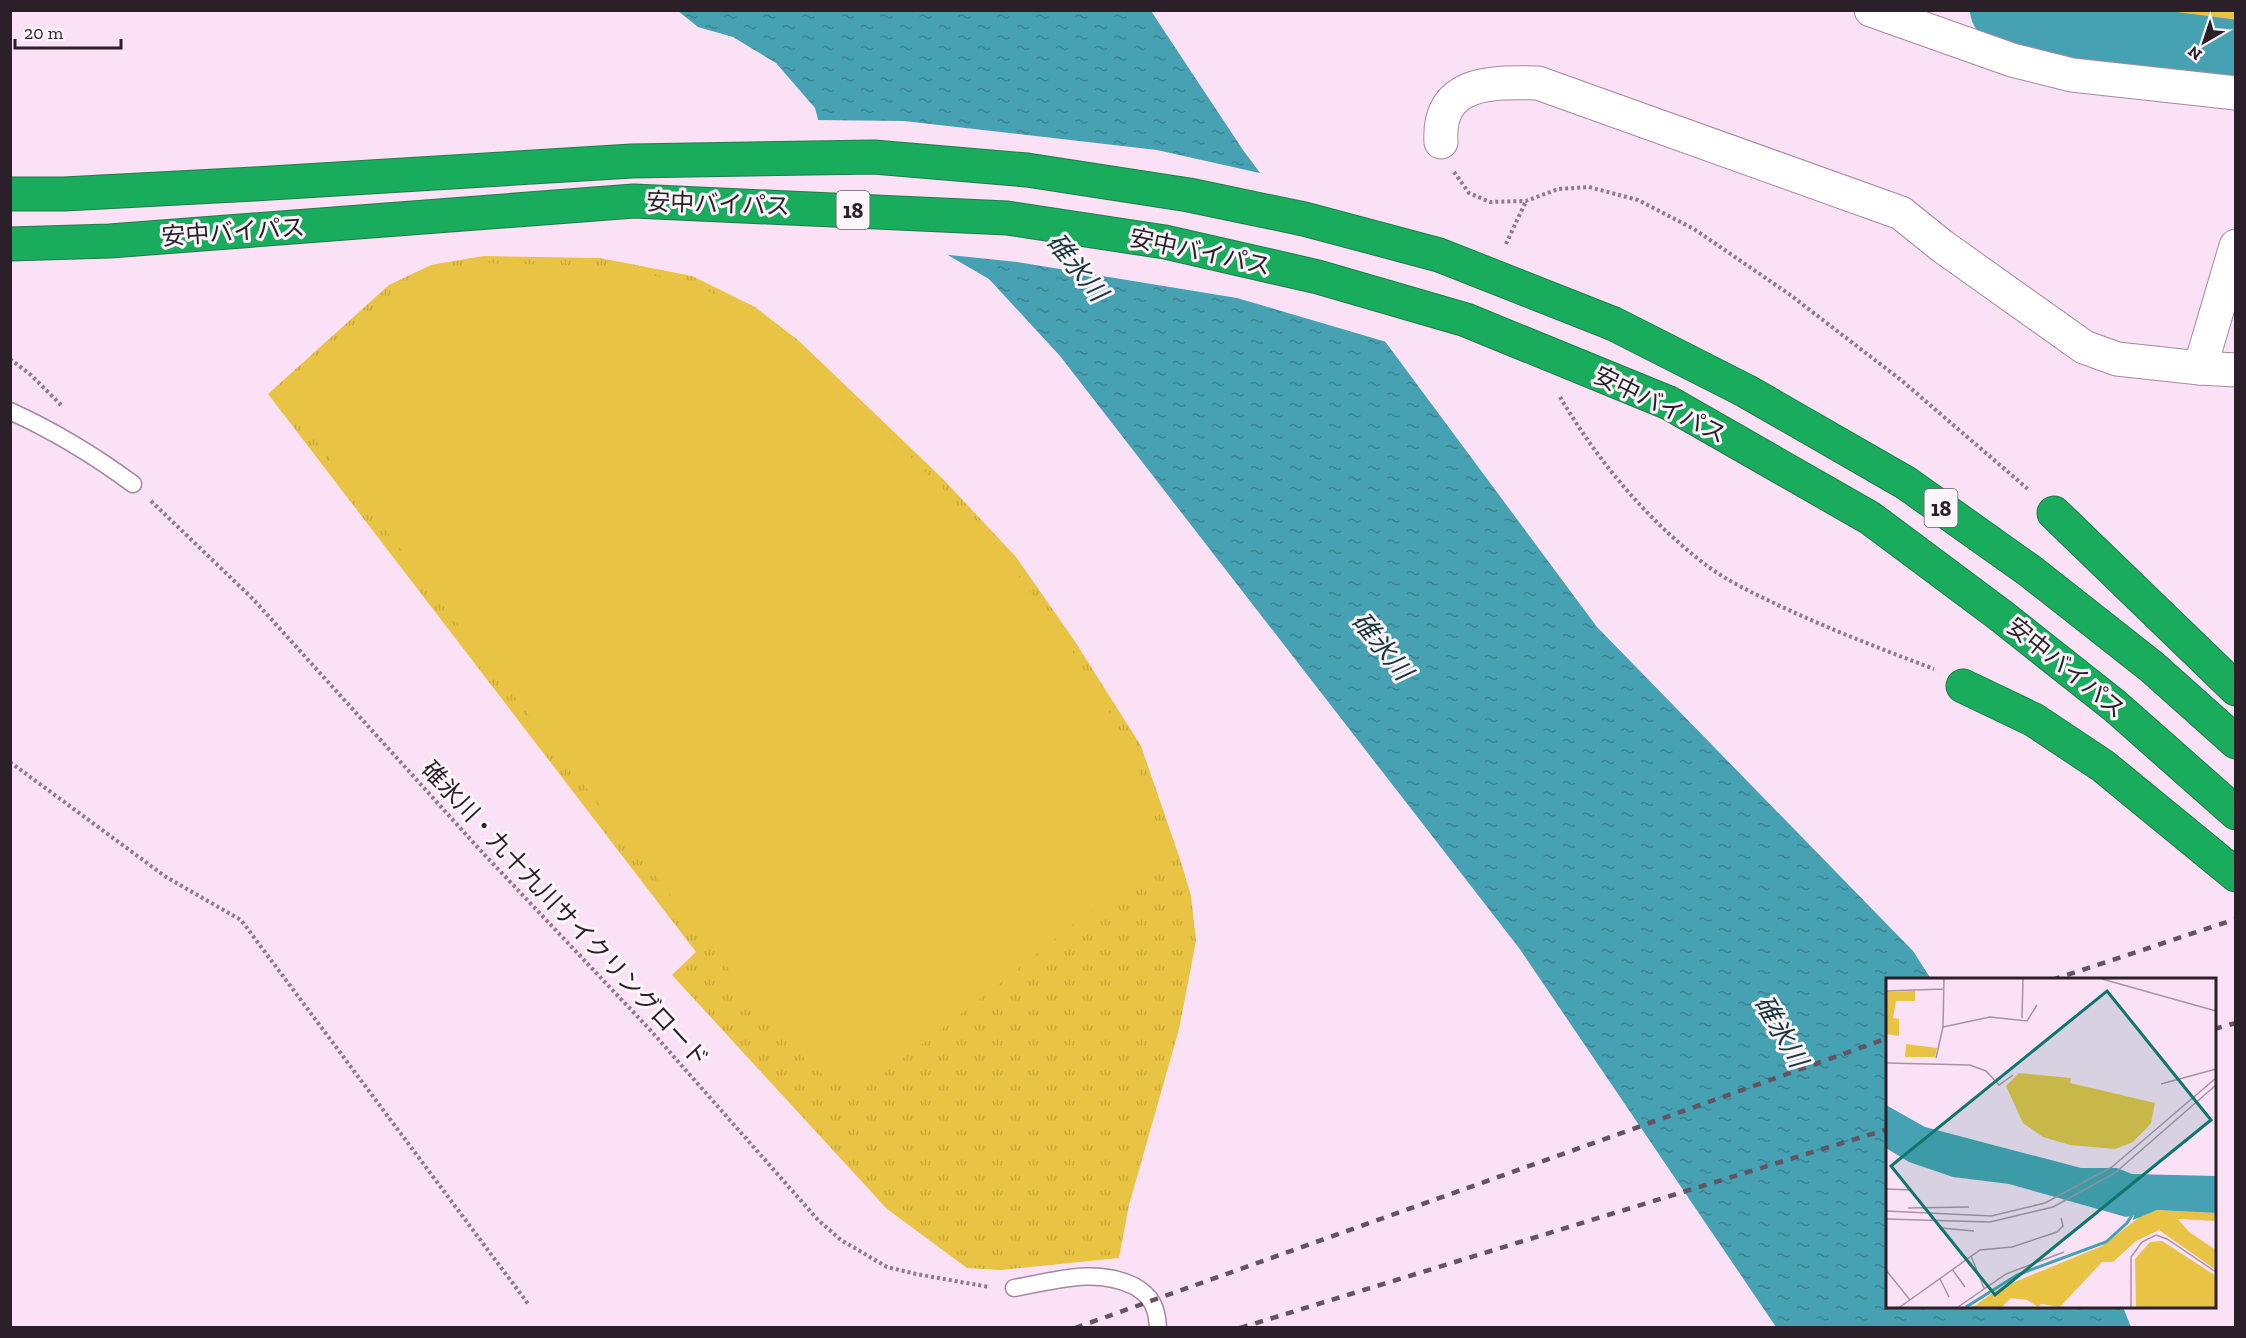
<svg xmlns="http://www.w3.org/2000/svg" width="2246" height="1338" viewBox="0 0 2246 1338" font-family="'Zilla Slab','Noto Sans JP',serif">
	<defs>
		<pattern id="grass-tufts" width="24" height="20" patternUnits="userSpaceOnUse" patternTransform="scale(1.5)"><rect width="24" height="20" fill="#e9c343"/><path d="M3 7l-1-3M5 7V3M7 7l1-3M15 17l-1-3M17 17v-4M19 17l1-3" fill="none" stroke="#c8a73b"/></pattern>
		<pattern id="forest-firs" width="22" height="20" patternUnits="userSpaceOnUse" patternTransform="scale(1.5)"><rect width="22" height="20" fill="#e9c343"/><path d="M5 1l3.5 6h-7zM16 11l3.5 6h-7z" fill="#c8a73b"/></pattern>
		<pattern id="water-ripples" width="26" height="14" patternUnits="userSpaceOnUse" patternTransform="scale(1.5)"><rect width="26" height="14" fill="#46a1b3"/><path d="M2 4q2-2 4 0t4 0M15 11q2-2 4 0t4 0" fill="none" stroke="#3b8392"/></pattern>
	</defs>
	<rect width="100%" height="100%" fill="#fbe1f6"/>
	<polygon fill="url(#grass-tufts)" points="483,256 600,258 692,276 755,307 799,341 943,479 1016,557 1074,640 1141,746 1180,859 1191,896 1196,941 1179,1029 1129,1205 1119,1258 1001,1270 967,1268 887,1209 672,975 696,952 268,394 389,285 431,265"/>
	<polygon fill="url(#forest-firs)" points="2150,11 2235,11 2235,22 2181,18"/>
	<polygon fill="#e9c343" points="481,263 601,266 690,282 750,312 799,350 939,485 1010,565 1066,641 1131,748 1166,850 989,992 865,1088 827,1079 785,1040 546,737 279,393 395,297 434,275"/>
	<polygon fill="url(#water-ripples)" points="678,11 1151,11 1243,150 1597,627 1913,951 1931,979 1888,980 1888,1306 2123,1307 2131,1327 1776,1327 1519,948 1060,356 989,279 915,236 834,179 815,108 776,63 733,37 698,27"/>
	<polygon fill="#fbe1f6" points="815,120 904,121 1157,150 1264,174 1390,343 1237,298 1017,262 940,254 914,239 832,181"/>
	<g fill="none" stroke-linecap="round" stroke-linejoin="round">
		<polyline stroke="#46a1b3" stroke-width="64" points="2002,10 2128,38 2236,52"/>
		<g stroke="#a687a0" stroke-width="19">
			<g id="lane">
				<path d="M10,411C54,431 95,456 133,484"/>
				<path d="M1014,1288C1055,1281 1095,1267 1134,1286C1152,1296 1157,1308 1158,1328"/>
			</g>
		</g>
		<g stroke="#a687a0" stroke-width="35">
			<g id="street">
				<polyline points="1871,10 2012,60 2072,75 2236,93"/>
				<path d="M1441,142C1437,80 1493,82 1538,83L1901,213L1942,246L2084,347L2117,359L2200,368L2236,370"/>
				<polyline points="2200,368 2236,246"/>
			</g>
		</g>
		<g stroke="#1f7b4a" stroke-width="35">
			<g id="highway">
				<polyline points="1614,324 1746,391 1906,483 2030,571 2152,667 2236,742"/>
				<polyline points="1669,403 1870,518 2000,615 2115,706 2236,813"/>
				<polyline points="2054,513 2236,689"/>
				<polyline points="1963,686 2034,720 2103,766 2236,875"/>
			</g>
		</g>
		<g stroke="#8f7c8b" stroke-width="4" stroke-dasharray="3 3" stroke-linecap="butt">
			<polyline points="1454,172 1469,193 1490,202 1526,201 1558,189 1589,187 1638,200 1694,229 1789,294 1901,380 2029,490"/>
			<polyline points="1506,244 1526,201"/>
			<polyline points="10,359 31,375 61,405"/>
			<path d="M1560,397C1597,460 1647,520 1706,565C1727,581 1753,593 1778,605C1829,629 1881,649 1934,669"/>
			<polyline points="151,501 253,599 481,851 653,1033 818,1220 841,1240 887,1267 916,1274 989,1287"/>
			<polyline points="10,762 166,877 241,920 529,1305"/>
		</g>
		<use href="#lane" stroke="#fff" stroke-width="16"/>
		<use href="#street" stroke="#fff" stroke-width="33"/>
		<use href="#highway" stroke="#18ac5c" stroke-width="33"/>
		<g stroke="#645461" stroke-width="4.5" stroke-dasharray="8 8" stroke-linecap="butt">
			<polyline points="2052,980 2236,919"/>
			<polyline points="2214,1029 2236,1023"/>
			<polyline points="1075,1328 1888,1038"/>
			<polyline points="1240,1328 1888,1129"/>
		</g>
		<g stroke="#1f7b4a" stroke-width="35" stroke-linecap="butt">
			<g id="highway-bridge">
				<polyline points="10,194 64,194 254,184 632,161 874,157 1027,170 1189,195 1304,219 1439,255 1614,324"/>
				<polyline points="10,244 110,241 634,201 1007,218 1165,242 1318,277 1466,320 1669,403"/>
			</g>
		</g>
		<use href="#highway-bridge" stroke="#18ac5c" stroke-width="33"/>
	</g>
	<g text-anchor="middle" stroke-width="6" stroke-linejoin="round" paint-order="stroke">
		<g fill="#fcf5fa" stroke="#6a5f68" stroke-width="1.5">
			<rect x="836.5" y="191" width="33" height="38" rx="4.5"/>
			<rect x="1924.5" y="489" width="33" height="38" rx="4.5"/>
		</g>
		<g font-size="22" font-weight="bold" fill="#2b1f29">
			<text x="853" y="218">18</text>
			<text x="1941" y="516">18</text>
		</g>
		<g font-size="24" fill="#2b1f29" stroke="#fcf5fa">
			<text transform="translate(718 204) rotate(2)" y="8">安中バイパス</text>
			<text transform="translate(233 232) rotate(-4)" y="8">安中バイパス</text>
			<text transform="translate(1200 252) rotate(12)" y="8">安中バイパス</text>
			<text transform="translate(1660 405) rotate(26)" y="8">安中バイパス</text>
			<text transform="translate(2066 668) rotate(39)" y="8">安中バイパス</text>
			<text transform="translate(565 914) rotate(47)" y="8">碓氷川・九十九川サイクリングロード</text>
		</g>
		<g font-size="26" font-style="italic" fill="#1a373d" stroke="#fcf5fa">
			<text transform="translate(1077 267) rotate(51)" y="9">碓氷川</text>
			<text transform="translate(1382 646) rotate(51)" y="9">碓氷川</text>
			<text transform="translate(1781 1031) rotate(60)" y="9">碓氷川</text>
		</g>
	</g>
	<g transform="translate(1886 978)">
		<rect width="330" height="330" fill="#fbe1f6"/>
		<path d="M133,95L185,100L184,105L269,125L265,145L247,164L229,171L184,167L157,159L137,145L120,108Z" fill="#e9c343"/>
		<path d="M271,232L330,235V243L292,241L303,254L330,272V292L273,252L250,263L227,284H216L174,329L155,326L152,329L141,322L125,320L116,329H87L114,310L216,268L255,238ZM276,263L330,298V329H250L249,281L264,264Z" fill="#e9c343"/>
		<path d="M29,13V23H10L7,40L13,41V58L0,56V14ZM20,66L51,70L49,79H19Z" fill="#e9c343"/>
		<path d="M162,103L268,126L262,149L247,163L229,170L184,166L158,158L147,151L157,105Z" fill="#e9c343"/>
		<path d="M0,127L39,149L195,190H231L246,196L330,198V235L271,232L247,242L248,237L240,239L123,206L67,199L23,184L0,170Z" fill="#46a1b3"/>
		<path fill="none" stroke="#46a1b3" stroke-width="3" d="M80,329L131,297L220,264L241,245L251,229"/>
		<path fill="none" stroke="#a893a4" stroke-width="1.5" d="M216,1L330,33M0,13L58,11M136,40L137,1M57,49L104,39L141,43L151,27M50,80L57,49L58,1M0,85L84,87L100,93L113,107L127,97M275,106L330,91M0,211L25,212M22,230L83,229M0,233L105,238L159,225L226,189L330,100M0,241L104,244L167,229L229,195L330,107M55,250L88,253M85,278L98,310M66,291L79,309M0,292L24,322M54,301L63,319M14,329L94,272L126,269L171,254L177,248L175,240M72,329L120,296L178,274M245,329V279L256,264L270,257L281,261L330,294"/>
		<path fill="#0f766e" fill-opacity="0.15" stroke="#0f766e" stroke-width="3" d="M221,13L325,142L109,317L5,188Z"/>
		<rect width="330" height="330" fill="none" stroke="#2b1f29" stroke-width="3"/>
	</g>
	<rect width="2246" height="1338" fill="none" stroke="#2b1f29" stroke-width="24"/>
	<g transform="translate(2204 42) rotate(219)" stroke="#fcf5fa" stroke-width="4.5" paint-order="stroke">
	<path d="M0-4.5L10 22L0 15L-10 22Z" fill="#2b1f29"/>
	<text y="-9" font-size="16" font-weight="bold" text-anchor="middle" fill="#2b1f29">N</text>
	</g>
	<path d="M15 39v9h106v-9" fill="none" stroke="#2b1f29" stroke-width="3"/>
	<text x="24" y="39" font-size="18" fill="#2b1f29" stroke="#fcf5fa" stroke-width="4.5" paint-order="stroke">20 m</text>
</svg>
